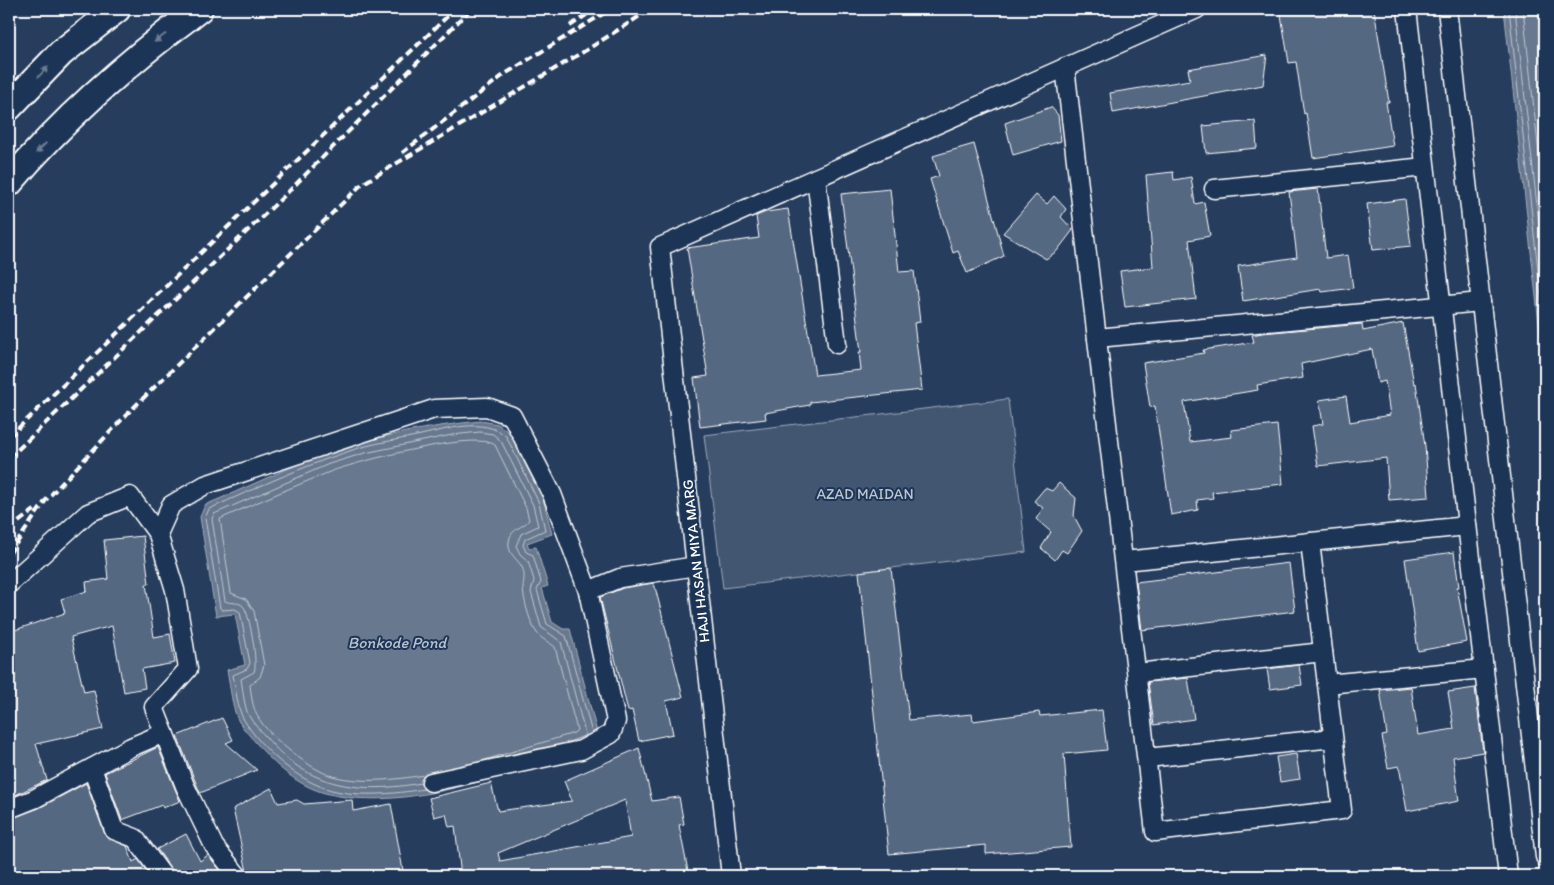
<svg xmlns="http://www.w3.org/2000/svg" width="1554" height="885" viewBox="0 0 1554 885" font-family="Itim,sans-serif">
	<rect width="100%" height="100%" fill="#263d5e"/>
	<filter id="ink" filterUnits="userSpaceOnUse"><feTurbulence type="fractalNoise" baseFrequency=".02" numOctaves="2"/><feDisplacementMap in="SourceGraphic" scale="10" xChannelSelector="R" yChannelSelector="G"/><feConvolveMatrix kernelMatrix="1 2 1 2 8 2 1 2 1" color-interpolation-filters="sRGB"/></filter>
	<g filter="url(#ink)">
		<polygon fill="#425672" stroke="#a0aab8" points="1008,399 1026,552 723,588 704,435"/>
		<g fill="#67788e" stroke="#a4aebb">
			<polygon points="1504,9 1545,9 1545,378"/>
			<path d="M481,421L498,424L510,433L544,502L552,534L527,543L529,548L536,547L548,586L542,588L552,622L563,629H570L598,736L581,750C506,773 404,814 325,793C299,786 275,766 258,745C252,738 244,730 239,722C232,710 230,684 227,670L245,665L235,614L216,616L200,517L205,505C246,488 286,468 328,453C377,436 429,426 481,421Z"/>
		</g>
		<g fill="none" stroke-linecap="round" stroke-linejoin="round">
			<g stroke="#c2c9d2" stroke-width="1">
				<polyline points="1509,9 1545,333"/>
				<polyline points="1515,9 1545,277"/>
				<polyline points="1523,9 1545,209"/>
				<path d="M424,775C395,780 357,784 329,775C307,767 263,733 255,711C252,703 251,693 250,685L260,677L264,665L254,611L246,599L231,593L220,519C257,502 295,486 332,471C357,462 476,430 495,445L526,508L529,520C523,528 511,528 509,541C507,554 517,558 522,567C526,576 523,581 523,589C524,601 530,624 537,633C541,639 549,642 555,647L577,730L574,733L478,762"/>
				<path d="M421,783C360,794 307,788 266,737C261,731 253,724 249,716C244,707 243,690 241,679L254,672C258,664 250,613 243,606C238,601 231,604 225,601L212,519L214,514L329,464L365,453L452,435L480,432L493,434L501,441L533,505L538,526L521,534L516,546L520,554L528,561L534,580L531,592L541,627L561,642L585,733L584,736L566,743"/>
				<path d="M424,789C395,794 354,798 325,788C293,777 262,749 244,720C237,709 236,688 233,675L247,669L250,663L240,612L235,609L222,610L220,608L205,518L209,509C258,487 310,463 362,447C381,442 402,439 421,435C448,429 483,417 506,436L539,503L545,530L525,539L523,545L526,552L533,555L541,582L537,590L547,624L566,636L592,733"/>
			</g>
		</g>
		<g fill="#556781" stroke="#fff" fill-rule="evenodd">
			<polygon points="1280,9 1374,9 1389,102 1386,102 1393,146 1313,158 1306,113 1304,114 1296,62 1289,63"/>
			<polygon points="1267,55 1263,85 1113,113 1110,93 1190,80 1188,69"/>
			<polygon points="1051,107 1058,115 1061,141 1013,155 1005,123"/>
			<polygon points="1255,121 1257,148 1206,153 1203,126"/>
			<polygon points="974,144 1004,256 967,273 958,251 953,253 930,179 939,176 933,156"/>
			<polygon points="1173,172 1174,180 1191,177 1195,204 1204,202 1210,236 1189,240 1196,299 1125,307 1120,271 1153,267 1146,175"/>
			<polygon points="890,189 899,272 914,271 920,322 914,323 922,390 810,402 810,405 765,413 766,419 700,427 694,378 708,376 687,248 759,238 756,216 766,212 788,209 815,375 861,370 859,352 861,352 841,194"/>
			<polygon points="1318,189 1326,258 1348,255 1353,288 1322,292 1321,289 1243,301 1238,266 1297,257 1289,192"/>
			<polygon points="1036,195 1047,204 1054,196 1066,209 1061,217 1073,230 1057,251 1046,259 1003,233"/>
			<polygon points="1405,199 1411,246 1373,250 1367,204"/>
			<polygon points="1403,323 1414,384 1416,383 1425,446 1429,497 1389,500 1386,458 1318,466 1312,426 1323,424 1319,400 1346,396 1350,422 1390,415 1385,381 1378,383 1372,349 1301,364 1303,378 1257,385 1258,390 1184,402 1190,442 1232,437 1231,430 1277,425 1283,484 1212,492 1213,498 1197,500 1198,510 1171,515 1155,406 1150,407 1143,363 1204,353 1203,350 1254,342 1252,335 1262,333 1362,324 1363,331"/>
			<polygon points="1059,483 1076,498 1074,516 1082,531 1067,553 1062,550 1055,560 1041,548 1051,532 1036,519 1043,508 1034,501 1045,488 1052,491"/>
			<polygon points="143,536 149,584 146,584 154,637 170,634 175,663 142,669 145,688 124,692 112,626 71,637 84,692 94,690 103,729 36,744 47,780 9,798 9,632 65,613 61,599 87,591 86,582 108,579 104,540"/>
			<polygon points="1454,552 1459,587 1457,587 1467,642 1418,651 1405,559"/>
			<polygon points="1289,563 1295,611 1142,630 1136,582"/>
			<polygon points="891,568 909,720 972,714 973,721 1039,712 1040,716 1102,710 1107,750 1064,754 1071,847 986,854 986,845 889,854 859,572"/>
			<polygon points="654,583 683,697 666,701 673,734 639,741 632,710 628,711 600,597 623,588"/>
			<polygon points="1299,665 1302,685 1270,689 1267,669"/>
			<polygon points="1188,678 1194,719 1154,725 1148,682"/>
			<polygon points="1411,687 1418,735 1454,729 1448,692 1475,688 1483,752 1453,757 1459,801 1407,811 1399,766 1388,768 1382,736 1387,735 1380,690"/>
			<polygon points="222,718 233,740 226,743 257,770 200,793 177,736"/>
			<polygon points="158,747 180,801 163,808 162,805 122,820 105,773"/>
			<path d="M639,748L652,801L679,797L684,824L679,825L689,876H461L455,826L449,827L446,814L434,817L429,798L491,783L498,811L572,801L564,781ZM625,800L631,837L500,861L498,853Z"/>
			<polygon points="1296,754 1300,779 1280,782 1276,757"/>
			<polygon points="86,783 106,837 127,846 133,862 138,859 150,876 9,876 9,819 39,808"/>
			<polygon points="271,788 278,803 297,800 304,804 352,800 353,811 391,804 404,876 248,876 233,809"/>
			<polygon points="186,834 200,861 208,855 225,876 173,876 172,870 157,849"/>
		</g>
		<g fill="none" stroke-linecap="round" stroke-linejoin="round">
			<g stroke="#fff" stroke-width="21">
				<g id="street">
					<polyline points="1407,9 1508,876"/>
					<polyline points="1447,9 1545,857"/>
					<polyline points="1065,67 1155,832 1342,810 1310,542"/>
					<polyline points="816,178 837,344"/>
					<polyline points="1214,189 1425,167"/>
					<polyline points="1097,338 1481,302"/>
					<polyline points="158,534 171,505 205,485 434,409 487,407 512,416 552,494 588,591 616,721 611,734 581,750 431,782"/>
					<polyline points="1124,561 1467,526"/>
					<polyline points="9,584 88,513 130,496 158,534 175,590 188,669 154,707 185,786 214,846 238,876"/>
					<polyline points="588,591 620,578 696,566"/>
					<polyline points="1137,673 1323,652"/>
					<polyline points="1327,684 1484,669"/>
					<polyline points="1147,758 1333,738"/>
					<polyline points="92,768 114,830 135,838 163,876"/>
					<polyline points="9,809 34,799 131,747 164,733"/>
					<polyline points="731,876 660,247 1197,9"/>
				</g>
			</g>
			<g stroke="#fff" stroke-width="30">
				<g id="primary">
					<polyline points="9,107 61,53 117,9"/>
					<path d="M9,183C65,117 130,60 199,9"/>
				</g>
			</g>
			<use href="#street" stroke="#1d3557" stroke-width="18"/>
			<use href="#primary" stroke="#1d3557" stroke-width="26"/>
			<g stroke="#fff" stroke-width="4" stroke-dasharray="8 4" stroke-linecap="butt">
				<polyline points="570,26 595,9"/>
				<polyline points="402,153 505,74 611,9"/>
				<polyline points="9,437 455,9"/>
				<polyline points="9,458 284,196 471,9"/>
				<polyline points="9,529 37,508"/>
				<polyline points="9,554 46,500 129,412 362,184 588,49 651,9"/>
			</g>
		</g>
		<defs><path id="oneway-solid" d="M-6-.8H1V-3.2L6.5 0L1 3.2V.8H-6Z" transform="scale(1.25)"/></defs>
		<g fill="#6c7c92">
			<use href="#oneway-solid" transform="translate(160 38) rotate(144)"/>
			<use href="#oneway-solid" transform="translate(43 72) rotate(-46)"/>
			<use href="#oneway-solid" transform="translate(41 148) rotate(135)"/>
		</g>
	</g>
	<g text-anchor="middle" stroke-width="4" stroke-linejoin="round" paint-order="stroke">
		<g font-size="15" fill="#bdc4ce" stroke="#1d3557">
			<text x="865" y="499">AZAD MAIDAN</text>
		</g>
		<g font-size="15" fill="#fff" stroke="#1d3557">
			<text transform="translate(696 561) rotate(-96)" y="5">HAJI HASAN MIYA MARG</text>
		</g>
		<g font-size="16" font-style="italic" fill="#bbc2cc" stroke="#1d3557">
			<text x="397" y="648">Bonkode Pond</text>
		</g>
	</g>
	<rect width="1554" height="885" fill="none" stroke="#1d3557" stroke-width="30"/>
	<rect x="15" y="15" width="1524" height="855" fill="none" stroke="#fff" stroke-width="2" filter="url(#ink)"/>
</svg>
